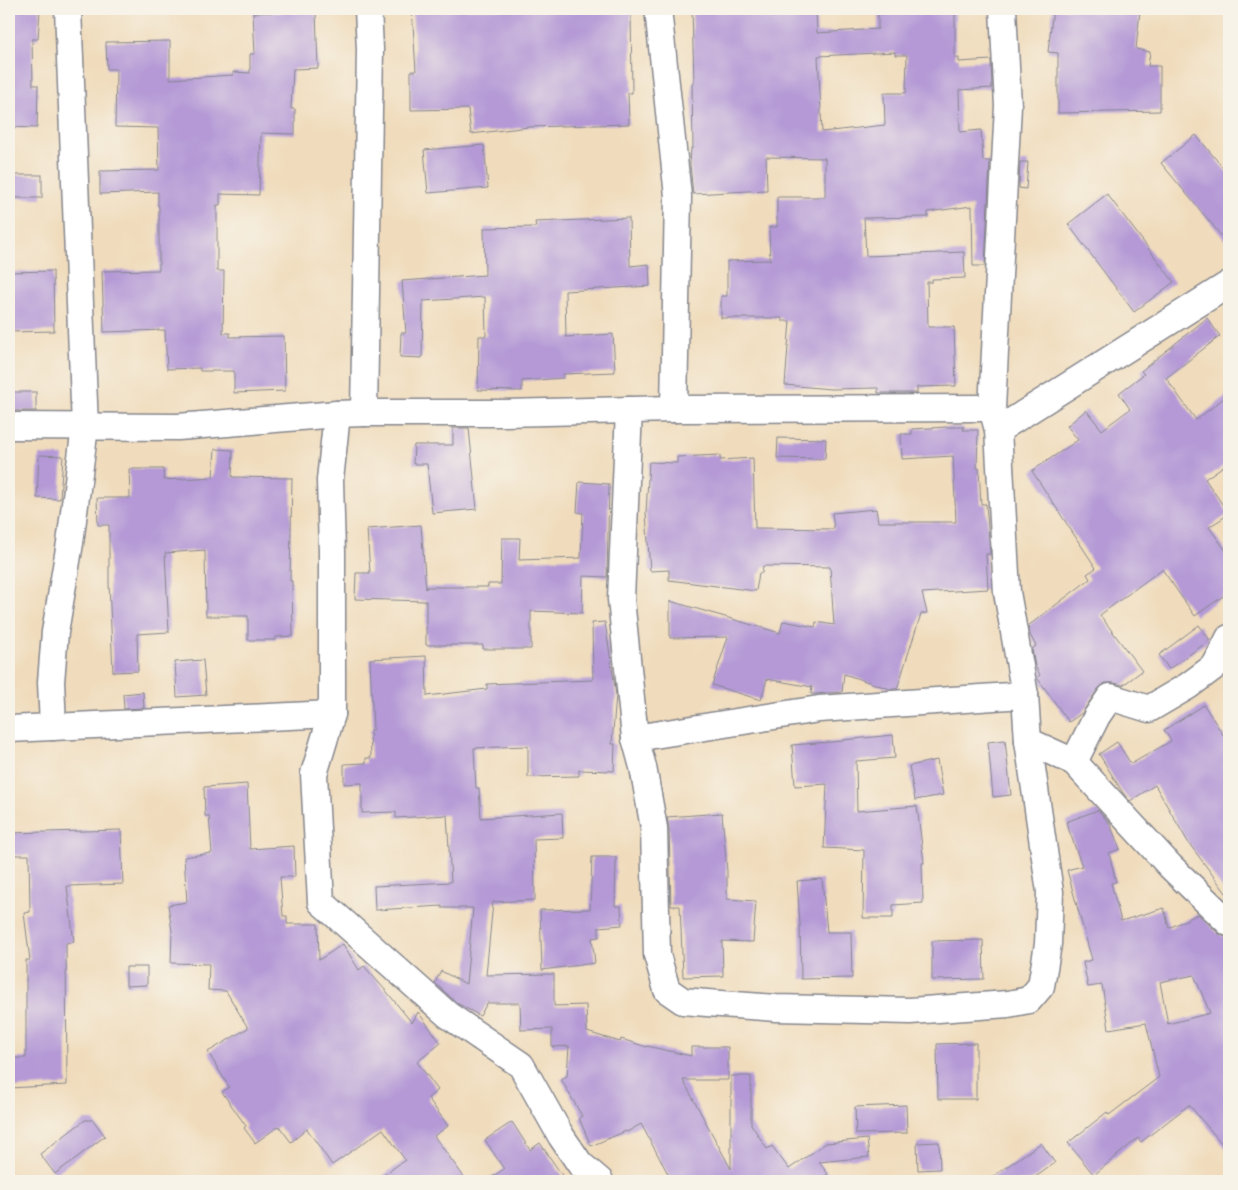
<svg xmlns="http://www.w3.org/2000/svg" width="1238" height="1190" viewBox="0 0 1238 1190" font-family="'Old Standard TT',serif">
	<rect width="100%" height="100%" fill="#f7f3e8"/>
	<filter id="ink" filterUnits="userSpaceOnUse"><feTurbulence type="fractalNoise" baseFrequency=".02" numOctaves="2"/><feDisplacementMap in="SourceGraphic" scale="10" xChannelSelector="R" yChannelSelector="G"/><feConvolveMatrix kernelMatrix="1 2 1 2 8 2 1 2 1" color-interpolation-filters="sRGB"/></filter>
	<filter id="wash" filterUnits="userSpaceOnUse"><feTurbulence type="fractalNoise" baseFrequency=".0096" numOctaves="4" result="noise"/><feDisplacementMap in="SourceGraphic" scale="20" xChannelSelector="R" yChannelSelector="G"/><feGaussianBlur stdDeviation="1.12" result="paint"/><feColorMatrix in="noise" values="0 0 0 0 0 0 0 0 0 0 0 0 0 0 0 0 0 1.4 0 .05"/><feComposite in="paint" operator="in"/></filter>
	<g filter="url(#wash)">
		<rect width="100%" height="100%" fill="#f0dcbc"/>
		<g id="blocks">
			<g fill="#b499d6" fill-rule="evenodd">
				<polygon points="9,9 40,9 38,39 32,39 33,85 38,85 37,128 9,127"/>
				<polygon points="412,9 631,9 632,93 628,93 629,124 529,127 471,134 468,109 411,110 411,71 416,71"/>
				<path d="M692,9H816L817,33L878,29V9H955V58H959V62L991,60L992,88L959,90L960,132L981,130L983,161H990L985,266H973L972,206L928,212V217L864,218L866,256L964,252L965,278L932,279V282H927L928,327H954L956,386L917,387V393H878V388L831,389L785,385L790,321H782V318H721V296H727V261L770,260L769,227H777V197H825V158L766,157L767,190L693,194L690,164L691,148H693L692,83H694ZM895,52V55H907L906,93H884L885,125L822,132L818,56Z"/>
				<polygon points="1053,9 1123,9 1140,11 1136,49 1150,52 1148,66 1160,66 1160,111 1058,113 1058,53 1048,52"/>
				<polygon points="316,11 318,68 293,69 291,109 295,109 295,134 261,133 259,195 220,194 220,205 217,205 217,271 224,271 223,333 230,333 230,337 284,336 285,391 234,393 234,371 200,371 200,368 167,369 165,330 104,332 102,271 159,270 159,206 158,206 158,192 100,194 100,171 159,170 158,128 115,127 116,69 107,69 106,42 170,41 170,79 233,75 233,72 250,73 250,54 255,54 253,13"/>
				<polygon points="1196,135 1229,175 1229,245 1161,163"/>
				<polygon points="484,145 488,188 428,193 424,150"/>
				<polygon points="1020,162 1028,162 1026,189 1019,188"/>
				<rect x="9" y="175" width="33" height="23"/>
				<polygon points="1107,194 1174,282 1134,312 1068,224"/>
				<polygon points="629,218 630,266 649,264 650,286 565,291 566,337 613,334 615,372 563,374 563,378 522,381 522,391 478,390 479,336 486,336 485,297 423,301 422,358 400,357 401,333 406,333 402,281 485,275 484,228 536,227 535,222"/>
				<polygon points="53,271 54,331 9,332 9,272"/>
				<polygon points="1207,318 1220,336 1166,378 1196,420 1229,394 1229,462 1205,479 1229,514 1209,527 1229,555 1229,592 1195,616 1162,569 1100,615 1142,671 1123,685 1114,683 1105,683 1098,689 1082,713 1069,722 1038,679 1037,678 1040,675 1035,666 1032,649 1036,646 1030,635 1028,626 1090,579 1087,574 1096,568 1032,471 1078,440 1067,426 1086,410 1102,430 1130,409 1119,393 1144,374 1141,371"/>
				<rect x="9" y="392" width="27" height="19"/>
				<polygon points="946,427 964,427 963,430 978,430 977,468 979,468 981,504 986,504 990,553 990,554 986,554 988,589 922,593 927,613 921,614 897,689 890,689 844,674 842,692 815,694 811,694 812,687 767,679 761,700 712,685 728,637 670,638 670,601 780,633 783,621 815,627 816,622 834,625 830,567 763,566 762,573 759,573 756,591 669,580 669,570 650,571 646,513 649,462 677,463 677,457 720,455 720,460 753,458 755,528 834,529 832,513 876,509 878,522 956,522 953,456 902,459 901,434 912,434 912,429"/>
				<polygon points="453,428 469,428 477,509 432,513 427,464 413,464 414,445 453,445"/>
				<polygon points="778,438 826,439 825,459 777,458"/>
				<polygon points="215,449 233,450 232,477 292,478 290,581 292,581 293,636 276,637 276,640 248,640 248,616 206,616 205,550 165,553 169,632 137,634 138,671 113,672 109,584 109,525 98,525 97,498 130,498 129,469 163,469 164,480 213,477"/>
				<polygon points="39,455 63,456 60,499 37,498"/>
				<polygon points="579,482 609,484 607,577 583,576 582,613 531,611 531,649 483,649 483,645 426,645 426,601 355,599 356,573 370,573 367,529 421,525 426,589 426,587 488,587 488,584 501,584 502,538 520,538 519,560 581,558 583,513 577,512"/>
				<polygon points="605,622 616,695 612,744 615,744 614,771 579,770 579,776 528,777 528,746 474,748 476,788 479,788 481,818 562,813 563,838 534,839 535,900 493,902 486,975 554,974 554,1006 586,1005 587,1032 620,1042 621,1039 647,1047 647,1046 691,1056 691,1047 728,1047 728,1080 683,1080 731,1169 731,1076 751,1076 751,1124 767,1149 772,1146 789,1169 826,1143 867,1139 869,1157 819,1162 828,1174 817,1181 672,1181 641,1124 627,1132 626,1131 591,1146 579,1118 582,1116 561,1079 567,1076 569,1046 552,1047 552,1029 521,1030 520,1003 487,1003 480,1016 457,1003 435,983 441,971 466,984 473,908 442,908 442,906 375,910 374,886 451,882 447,815 396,818 396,812 362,813 362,783 344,784 344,764 366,763 366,758 371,758 370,730 373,730 370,659 426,656 427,696 487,689 487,684 593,680 592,623"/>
				<polygon points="1199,625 1210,640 1169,669 1159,655"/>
				<polygon points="203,660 206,695 177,697 175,662"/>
				<polygon points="143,692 144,708 124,709 123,694"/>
				<polygon points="1204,705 1229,744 1229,897 1188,842 1155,785 1130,801 1123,793 1099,754 1117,742 1131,764 1171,741 1164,730"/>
				<polygon points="893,735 895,758 856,761 857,811 917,806 924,863 922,863 923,903 893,905 893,918 863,918 864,850 824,848 827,784 795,786 792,745 843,741 843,740"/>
				<polygon points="1005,740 1011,795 993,797 988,742"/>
				<polygon points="937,760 943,795 915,800 909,766"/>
				<polygon points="247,784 250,849 294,846 295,877 280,877 283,916 287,916 287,924 318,924 319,960 343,944 359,970 364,966 387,992 412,1023 418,1012 441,1043 417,1062 438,1090 428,1098 448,1126 434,1136 467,1181 375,1181 405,1160 383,1129 332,1165 307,1129 291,1142 279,1126 255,1143 244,1128 246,1126 222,1092 229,1087 208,1052 248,1028 226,991 208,990 209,964 171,963 172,931 168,905 187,902 184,857 212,853 209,816 205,816 204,787"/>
				<path d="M1098,810L1110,824L1120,849L1109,853L1116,882L1111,883L1121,921L1164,908L1169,928L1198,914L1219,934L1225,937L1229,938V1152L1189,1105L1141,1142L1138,1138L1094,1175L1068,1143L1107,1112L1109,1115L1159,1077L1146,1023L1109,1029L1102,985L1088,987L1083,962L1092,960L1067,870L1082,866L1066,822ZM1194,975L1210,1013L1168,1024L1160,982Z"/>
				<polygon points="722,813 727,871 727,899 756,901 753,942 722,941 723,976 683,977 680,906 671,906 669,828 667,817"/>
				<polygon points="121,830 123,884 67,886 74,942 66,943 67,1085 9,1088 9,1058 26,1058 26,960 30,960 24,913 30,912 29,855 9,855 9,833"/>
				<polygon points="592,857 616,857 615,906 621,906 622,925 599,927 599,937 592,938 595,963 542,970 540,910 590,909"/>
				<polygon points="822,879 827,932 851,932 852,978 801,979 800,924 797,881"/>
				<polygon points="983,940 984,979 932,980 932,941"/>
				<polygon points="126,967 147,967 147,985 126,986"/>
				<polygon points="976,1043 976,1099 938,1099 937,1044"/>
				<polygon points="906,1105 907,1133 856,1134 855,1107"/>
				<polygon points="85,1120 93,1120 105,1136 55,1174 40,1154"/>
				<polygon points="512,1122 530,1150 540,1143 566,1181 486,1181 504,1169 485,1140"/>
				<polygon points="939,1142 940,1169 918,1170 917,1143"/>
				<polygon points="1041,1143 1055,1163 1030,1181 986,1181"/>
			</g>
		</g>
	</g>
	<g filter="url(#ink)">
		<use href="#blocks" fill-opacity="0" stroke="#86868d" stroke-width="1"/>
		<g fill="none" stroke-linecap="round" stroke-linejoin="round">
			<g stroke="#86868d" stroke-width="29">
				<g id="street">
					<polyline points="658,9 678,196 674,409"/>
					<polyline points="629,410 621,599 635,738 643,767 654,828 657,955 667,990 683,1001 707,1003 776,1008 910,1011 1008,1004 1029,1000 1041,986 1048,944 1050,892 1028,741 1025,695 1007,592 998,430 992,408 1008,106 1003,9"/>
					<polyline points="364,413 370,49 368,9"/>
					<polyline points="337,414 330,480 332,552 332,714 314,774 321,902 448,1015 521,1065 561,1136 580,1164 600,1181"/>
					<polyline points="9,426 178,427 337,414 364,413 504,413 674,409 992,408"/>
					<polyline points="998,430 1229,284"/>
					<polyline points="53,727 51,682 55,632 70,543 85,427 68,9"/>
					<polyline points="9,729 332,714"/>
					<polyline points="635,738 819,709 1025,695"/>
					<polyline points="1028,741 1074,762 1170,866 1229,923"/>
					<polyline points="1074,762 1097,716 1110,697 1149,709 1188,686 1215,666 1229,638"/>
				</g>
			</g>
			<use href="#street" stroke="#fff" stroke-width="26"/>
		</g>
	</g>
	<rect width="1238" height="1190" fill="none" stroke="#f7f3e8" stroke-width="30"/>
</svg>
